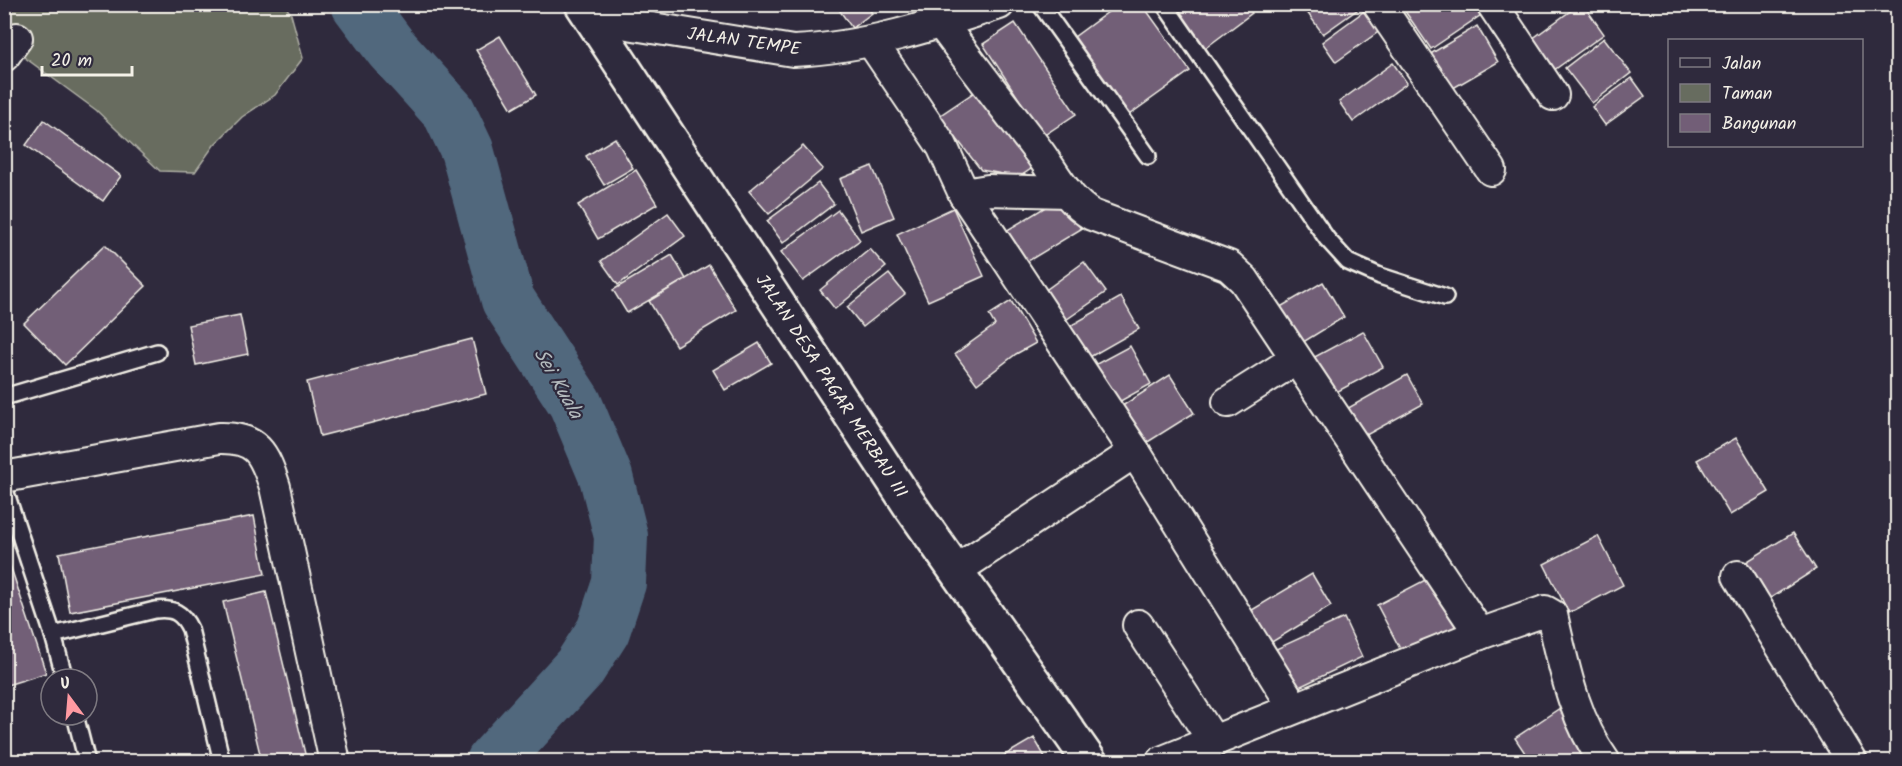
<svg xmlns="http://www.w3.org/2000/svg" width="1902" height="766" viewBox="0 0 1902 766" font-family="Kalam,sans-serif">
	<rect width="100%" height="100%" fill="#2f2a3d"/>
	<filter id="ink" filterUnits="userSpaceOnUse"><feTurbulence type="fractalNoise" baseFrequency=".0167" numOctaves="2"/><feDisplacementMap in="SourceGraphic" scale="12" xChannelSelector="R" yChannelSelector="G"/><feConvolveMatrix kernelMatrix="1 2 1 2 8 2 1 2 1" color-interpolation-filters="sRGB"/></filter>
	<g filter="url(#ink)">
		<polygon fill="#676c5f" stroke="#aeaea4" stroke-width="1.5" points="284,4 291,14 303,58 275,95 242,117 214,145 195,172 160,171 96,110 5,43 5,5"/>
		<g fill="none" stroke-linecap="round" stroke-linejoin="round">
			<polyline stroke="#51687d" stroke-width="54" points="358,4 391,48 449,112 467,150 508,300 575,403 606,477 621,536 619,583 603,631 580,667 493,762"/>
		</g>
		<g fill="#725e77" stroke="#f4f1e8" stroke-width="1.5">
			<polygon points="835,4 866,4 872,13 852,28"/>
			<polygon points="1119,4 1142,4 1190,71 1126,117 1070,40"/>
			<polygon points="1172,4 1246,4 1252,13 1204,49"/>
			<polygon points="1301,4 1359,4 1361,7 1323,34"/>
			<polygon points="1400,4 1478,4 1484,13 1431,49"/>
			<polygon points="1580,4 1583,4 1604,34 1550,73 1528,42"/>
			<polygon points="1367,9 1381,30 1336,62 1322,42"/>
			<polygon points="1015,23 1076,114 1043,136 983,44"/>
			<polygon points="1477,26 1498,62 1443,94 1422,59"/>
			<polygon points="500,36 536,95 512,109 476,50"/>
			<polygon points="1604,38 1631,73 1592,103 1565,68"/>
			<polygon points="1393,63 1407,83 1353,122 1339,102"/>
			<polygon points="1632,78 1645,96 1605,125 1592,107"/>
			<polygon points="979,89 1034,167 1019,177 981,170 939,116"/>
			<polygon points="44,120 121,176 103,201 26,145"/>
			<polygon points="615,138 633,168 604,185 586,156"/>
			<polygon points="803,146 823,169 769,214 749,191"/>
			<polygon points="872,166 894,217 861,231 840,179"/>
			<polygon points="636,170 657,204 598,239 578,205"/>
			<polygon points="818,183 834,204 783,243 767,221"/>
			<polygon points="1062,197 1081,229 1015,269 996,237"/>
			<polygon points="953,208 984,276 928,301 897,234"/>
			<polygon points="838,210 860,240 803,281 781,252"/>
			<polygon points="668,213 685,236 618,285 601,261"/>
			<polygon points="105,245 146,286 65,365 24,323"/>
			<polygon points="870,249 886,267 835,309 820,290"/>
			<polygon points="672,255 686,279 627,313 613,290"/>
			<polygon points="1084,262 1106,292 1060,324 1039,295"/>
			<polygon points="709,265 736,310 676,346 649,301"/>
			<polygon points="889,274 905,294 863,327 847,307"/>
			<polygon points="1323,282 1344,317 1292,349 1270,313"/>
			<polygon points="1121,297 1139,329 1081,362 1063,330"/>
			<polygon points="1011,301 1036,343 1016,354 977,384 955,354 995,325 989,315"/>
			<polygon points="240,315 248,354 196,365 188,325"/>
			<polygon points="1363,331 1383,367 1329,396 1309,360"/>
			<polygon points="472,339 486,394 320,436 307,382"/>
			<polygon points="759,343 771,363 725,390 713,370"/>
			<polygon points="1130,346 1151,384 1108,408 1087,369"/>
			<polygon points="1170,375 1194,413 1143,445 1119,408"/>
			<polygon points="1407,375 1423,404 1359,439 1343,411"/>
			<polygon points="1736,438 1769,492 1730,515 1697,460"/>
			<polygon points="254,516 265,574 70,612 59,553"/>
			<polygon points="1793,533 1816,569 1769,599 1746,562"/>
			<polygon points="1598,536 1623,585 1569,613 1544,564"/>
			<polygon points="8,559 46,673 4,686 4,560"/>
			<polygon points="1312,574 1331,606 1267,645 1247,613"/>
			<polygon points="1433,576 1461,631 1406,660 1377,605"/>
			<polygon points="266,592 307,762 262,762 223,602"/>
			<polygon points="1344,618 1362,657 1295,689 1276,649"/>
			<polygon points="1560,708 1593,757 1586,762 1531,762 1515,738"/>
			<polygon points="1034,738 1048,762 993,762"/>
		</g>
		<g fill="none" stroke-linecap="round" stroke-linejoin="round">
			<g stroke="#f4f1e8" stroke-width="20">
				<g id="lane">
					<polyline points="1040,4 1148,156"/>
					<polyline points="1164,4 1327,239 1348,262 1380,276 1445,297"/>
					<polyline points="4,397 157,352"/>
					<polyline points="4,487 53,635 65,679"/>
					<path d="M53,635L155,610C173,608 182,612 190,629L222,762"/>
					<polyline points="75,715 87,762"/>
				</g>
			</g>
			<g stroke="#f4f1e8" stroke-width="34">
				<g id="street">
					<polyline points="1378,4 1491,170"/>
					<polyline points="1492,4 1553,95"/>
					<path d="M591,18L793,51C864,48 932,26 999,4"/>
					<path d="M941,23C973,66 1006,109 1039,152C1055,174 1068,201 1092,215L1229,266L1244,280L1480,634"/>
					<polyline points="871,41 942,146 964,194 1135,452 1294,708"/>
					<polyline points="4,56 17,38"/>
					<polyline points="964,194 988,190 1067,192"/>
					<polyline points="1228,402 1296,359"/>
					<path d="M4,477L219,438C257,437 264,453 275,487L335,762"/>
					<polyline points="955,571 1135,452"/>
					<polyline points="1738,576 1852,762"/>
					<polyline points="1138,625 1214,742"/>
					<path d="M1161,762L1480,634L1545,611L1552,615C1564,666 1573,718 1605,762"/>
				</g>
			</g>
			<g stroke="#f4f1e8" stroke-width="38">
				<polyline id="secondary" points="582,4 909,504 1090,762"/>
			</g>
			<use href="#lane" stroke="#2f2a3d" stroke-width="15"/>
			<use href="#street" stroke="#2f2a3d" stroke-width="30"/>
			<use href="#secondary" stroke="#2f2a3d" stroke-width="33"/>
		</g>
	</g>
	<g text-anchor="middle" stroke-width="4.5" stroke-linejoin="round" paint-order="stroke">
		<g font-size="18" fill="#f4f1e8" stroke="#2f2a3d">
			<text transform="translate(744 41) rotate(8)" y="6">JALAN TEMPE</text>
			<text transform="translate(832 386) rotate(57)" y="6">JALAN DESA PAGAR MERBAU III</text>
		</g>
		<g font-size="20" font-style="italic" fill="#b3babd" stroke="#2f2a3d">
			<text transform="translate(559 383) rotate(60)" y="7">Sei Kuala</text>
		</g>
	</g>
	<rect width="1902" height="766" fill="none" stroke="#2f2a3d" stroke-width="24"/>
	<rect x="12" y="12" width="1878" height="742" fill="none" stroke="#f4f1e8" stroke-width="2" filter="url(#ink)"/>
	<rect x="1668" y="39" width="195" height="108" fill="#2f2a3d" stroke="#7e7a81" stroke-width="1.5"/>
	<rect x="1680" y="58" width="30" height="9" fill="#2f2a3d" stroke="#7e7a81" stroke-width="1.5"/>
	<text x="1722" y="69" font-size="18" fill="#f4f1e8">Jalan</text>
	<rect x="1680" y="84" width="30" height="18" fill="#676c5f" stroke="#7e7a81" stroke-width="1.5"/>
	<text x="1722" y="99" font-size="18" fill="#f4f1e8">Taman</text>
	<rect x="1680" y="114" width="30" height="18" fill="#725e77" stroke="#7e7a81" stroke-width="1.5"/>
	<text x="1722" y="129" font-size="18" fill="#f4f1e8">Bangunan</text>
	<g transform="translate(69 697) rotate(344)"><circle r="28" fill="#2f2a3d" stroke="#7e7a81" stroke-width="1.5"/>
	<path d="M0-4.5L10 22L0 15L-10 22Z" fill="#ff9aa2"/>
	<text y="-9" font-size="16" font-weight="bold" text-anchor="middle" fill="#f4f1e8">U</text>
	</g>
	<path d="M42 66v9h90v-9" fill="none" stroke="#f4f1e8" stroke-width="3"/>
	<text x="51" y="66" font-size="18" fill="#f4f1e8" stroke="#2f2a3d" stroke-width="4.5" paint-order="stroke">20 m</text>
</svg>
